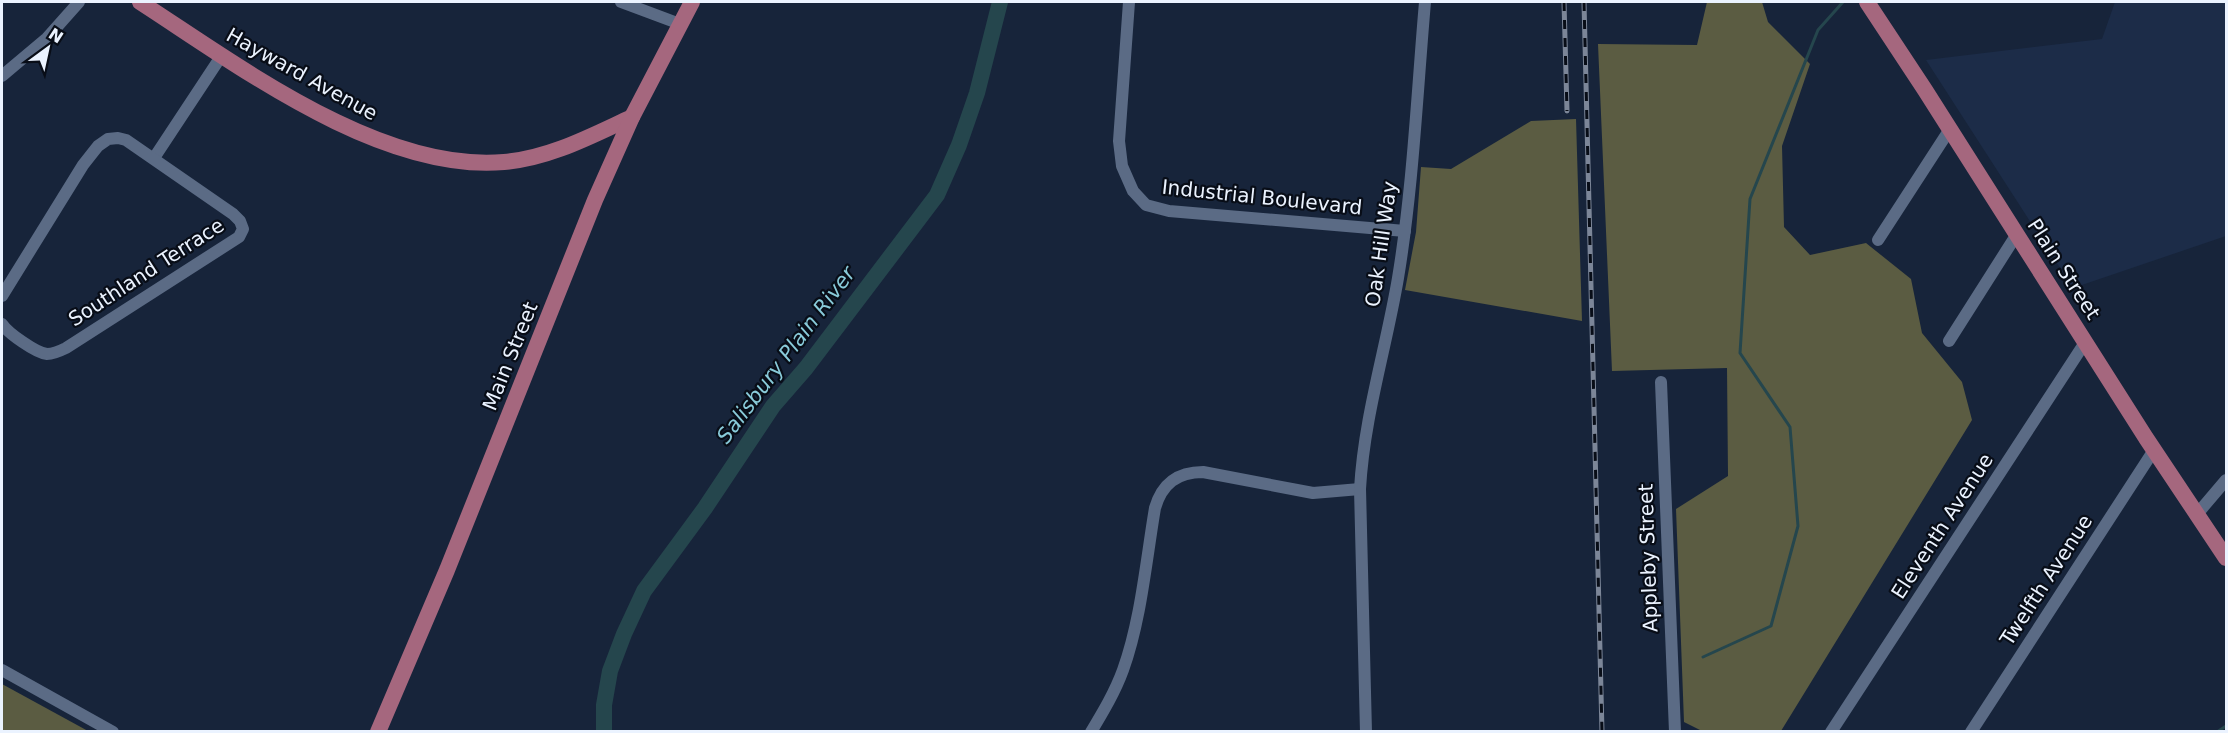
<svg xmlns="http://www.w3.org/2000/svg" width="2228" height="733" viewBox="0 0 2228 733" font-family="'DejaVu Sans',sans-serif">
	<rect width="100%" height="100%" fill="#17243a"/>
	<polygon fill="#1c2c48" points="2115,2 2226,2 2226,236 2073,288 1926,60 2102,39"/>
	<g fill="#5b5c42">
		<polygon points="1707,2 1762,2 1768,22 1810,64 1782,146 1784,227 1810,255 1866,243 1911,279 1922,333 1962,382 1972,420 1781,731 1702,731 1684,722 1676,509 1728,476 1727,368 1612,371 1598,44 1697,45"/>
		<polygon points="1576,119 1582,321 1405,290 1416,232 1421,167 1451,169 1531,121"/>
		<polygon points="2,684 88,731 2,731"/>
	</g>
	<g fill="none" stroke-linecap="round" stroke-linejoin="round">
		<g stroke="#25464d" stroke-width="3">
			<polyline points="1703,657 1771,626 1798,526 1790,427 1740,353 1750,199 1818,30 1843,2"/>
			<polyline points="2217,732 2226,726"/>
		</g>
		<polyline stroke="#25464d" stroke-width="16" points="604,732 604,705 610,671 624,634 644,591 705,508 773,406 806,368 937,195 959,145 977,93 1000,2"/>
		<g stroke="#5b6b85" stroke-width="12">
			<polyline points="621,2 680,24"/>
			<polyline points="1129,2 1119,141 1122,166 1133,191 1146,205 1169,211 1405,231"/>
			<polyline points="2,76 47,38 79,2"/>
			<polyline points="154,158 222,55"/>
			<polyline points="1878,240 1950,129"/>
			<path d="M2,296L83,165L98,146L108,139L118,138L126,140L233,214L240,221L243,229L239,237L66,348C60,351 54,354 47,354C36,353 8,333 2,324"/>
			<polyline points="1949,341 2017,234"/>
			<polyline points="1661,382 1675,732"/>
			<polyline points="2198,513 2226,480"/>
			<polyline points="2,670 113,732"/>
			<path d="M1091,732C1103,712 1115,692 1123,670C1141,620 1146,561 1155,508C1162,484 1177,472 1203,472L1313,493L1360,489"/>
			<path d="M1366,732L1360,489C1364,417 1386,349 1398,278C1413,187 1417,94 1425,2"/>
			<polyline points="1831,732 2086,341"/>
			<polyline points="1971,732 2154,450"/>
		</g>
		<g stroke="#a5677e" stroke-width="16">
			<path d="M140,2C239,66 381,173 504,162C550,158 591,136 632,117"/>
			<polyline points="1867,2 1925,90 2146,438 2226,558"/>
			<polyline points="378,732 447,570 595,200 632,117 692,2"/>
		</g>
		<g stroke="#7c8698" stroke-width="5">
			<g id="rail">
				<polyline points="1564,2 1567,111"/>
				<polyline points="1584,2 1602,732"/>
			</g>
		</g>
		<use href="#rail" stroke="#080d17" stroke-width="3" stroke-dasharray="9" stroke-linecap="butt"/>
	</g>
	<g text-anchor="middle" stroke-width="4.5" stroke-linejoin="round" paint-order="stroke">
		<g font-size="20" fill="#ebf3ff" stroke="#080d17">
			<text transform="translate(302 74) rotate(29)" y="7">Hayward Avenue</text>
			<text transform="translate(1262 197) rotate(6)" y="7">Industrial Boulevard</text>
			<text transform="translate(1381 244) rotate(-82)" y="7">Oak Hill Way</text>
			<text transform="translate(2064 269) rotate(57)" y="7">Plain Street</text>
			<text transform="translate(146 272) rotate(-33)" y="7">Southland Terrace</text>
			<text transform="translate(510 356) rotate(-68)" y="7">Main Street</text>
			<text transform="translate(1942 526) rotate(-57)" y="7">Eleventh Avenue</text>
			<text transform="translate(1648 558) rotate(-92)" y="7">Appleby Street</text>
			<text transform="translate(2046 580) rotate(-57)" y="7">Twelfth Avenue</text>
		</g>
		<g font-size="21" font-style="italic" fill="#89cbda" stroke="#080d17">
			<text transform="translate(786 355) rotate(-53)" y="7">Salisbury Plain River</text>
		</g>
	</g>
	<rect width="2228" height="733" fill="none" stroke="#ebf3ff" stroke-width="6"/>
	<g transform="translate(48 48) rotate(33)" stroke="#080d17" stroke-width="4.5" paint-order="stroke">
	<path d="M0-4.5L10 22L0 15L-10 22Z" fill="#ebf3ff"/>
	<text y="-9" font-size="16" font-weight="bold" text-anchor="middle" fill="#ebf3ff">N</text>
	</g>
</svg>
